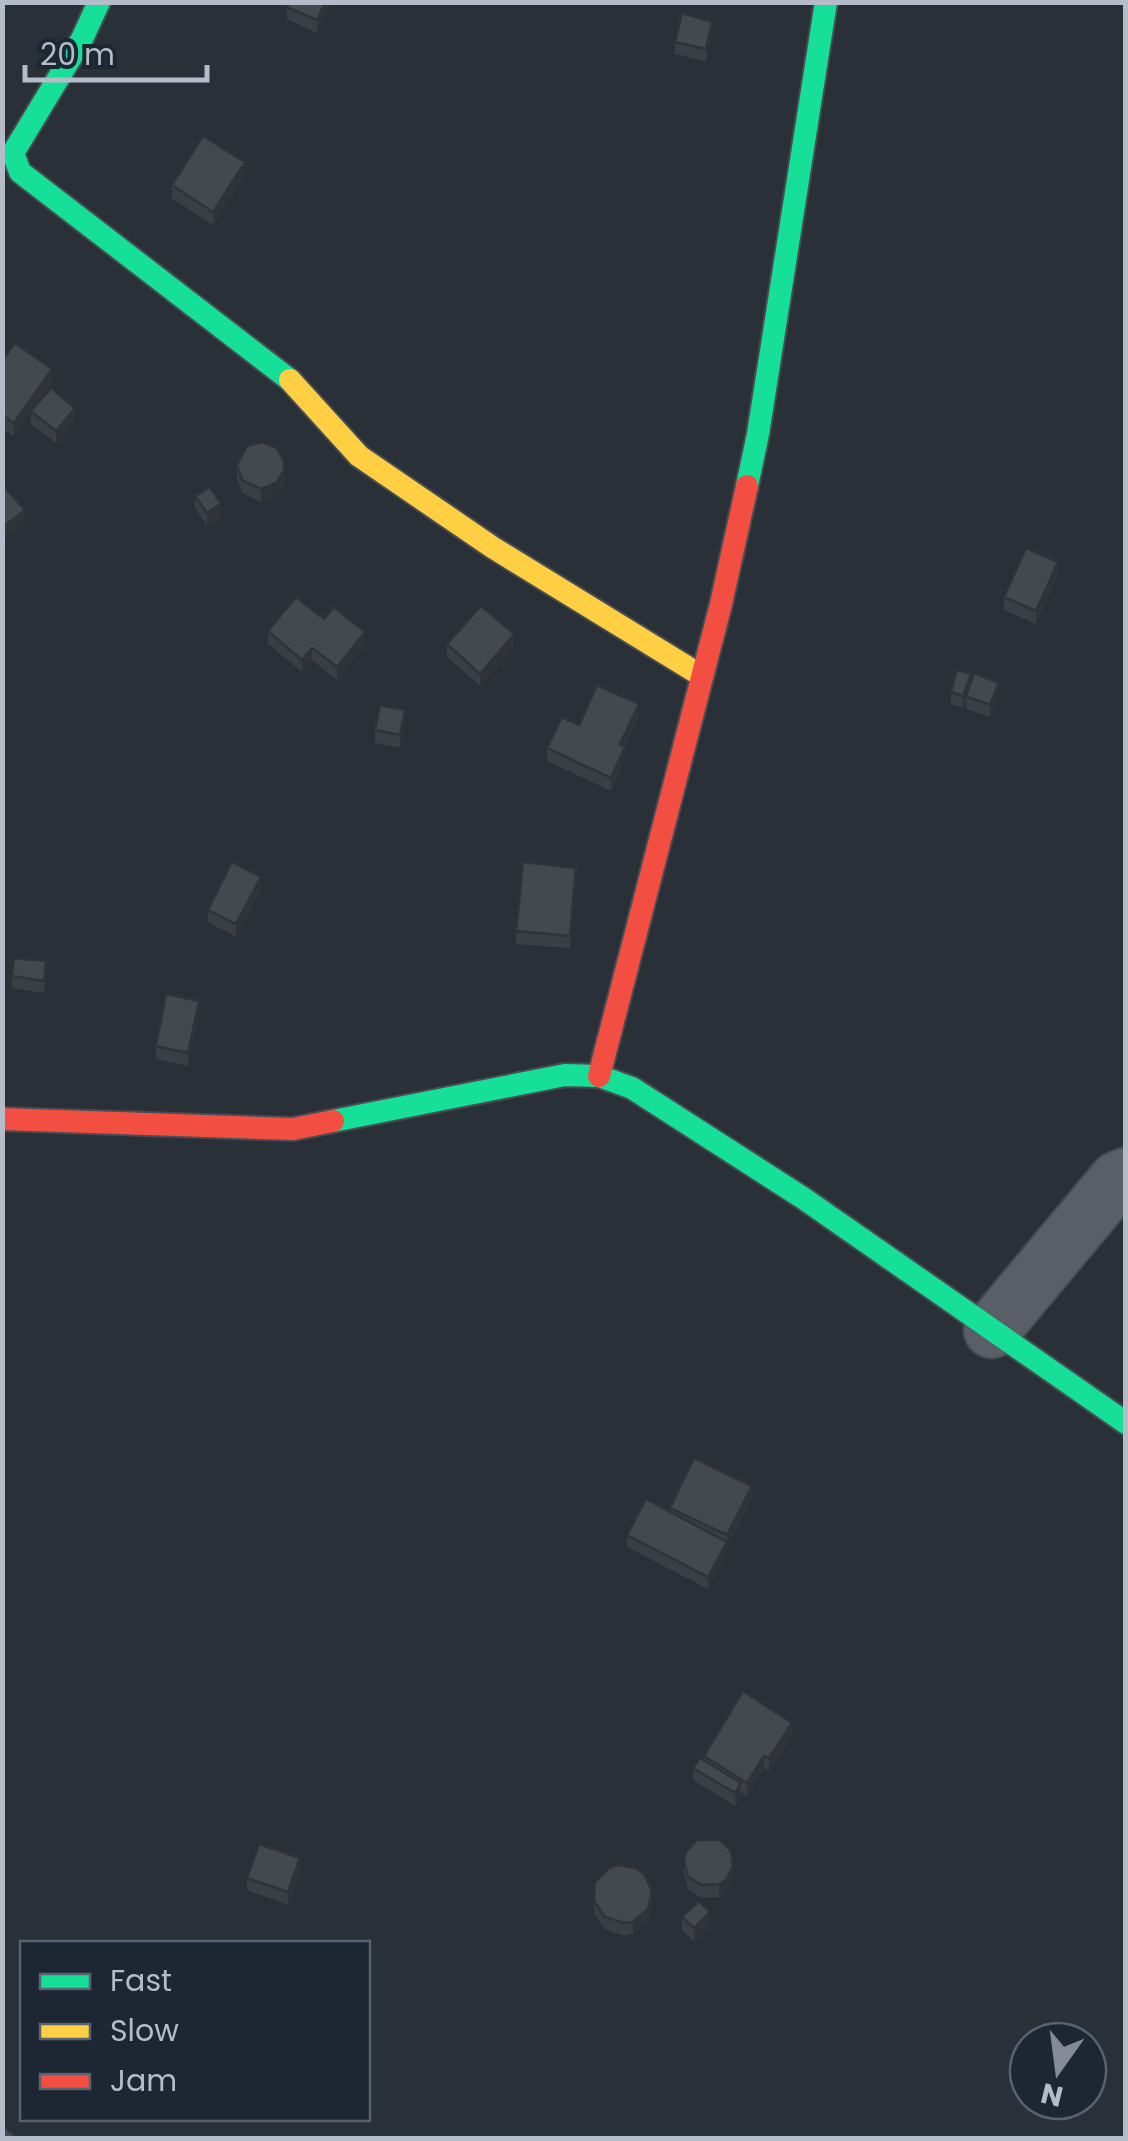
<svg xmlns="http://www.w3.org/2000/svg" width="1128" height="2141" viewBox="0 0 1128 2141" font-family="Poppins,sans-serif">
	<rect width="100%" height="100%" fill="#2a3038"/>
	<g fill="none" stroke-linecap="round" stroke-linejoin="round">
		<g stroke="#484c53" stroke-width="59">
			<polyline id="street" points="992,1330 1117,1180 1126,1176"/>
		</g>
		<g stroke="#484c53" stroke-width="26">
			<g id="fast">
				<polyline points="99,2 82,39 13,153 20,172 290,380"/>
				<polyline points="747,486 758,434 826,2"/>
				<polyline points="333,1121 565,1075 599,1076 632,1088 803,1198 1126,1423"/>
			</g>
		</g>
		<g stroke="#484c53" stroke-width="26">
			<polyline id="slow" points="290,380 359,456 492,547 702,676"/>
		</g>
		<g stroke="#484c53" stroke-width="26">
			<g id="jam">
				<polyline points="599,1076 721,604 747,486"/>
				<polyline points="2,1119 293,1129 333,1121"/>
			</g>
		</g>
		<use href="#street" stroke="#5a5e66" stroke-width="55"/>
		<use href="#fast" stroke="#16e098" stroke-width="22"/>
		<use href="#slow" stroke="#ffcf43" stroke-width="22"/>
		<use href="#jam" stroke="#f24e42" stroke-width="22"/>
	</g>
	<g fill="#3a3f45">
		<polygon points="289,2 331,2 317,33 287,19 287,7"/>
		<polygon points="712,34 706,62 675,54 675,42"/>
		<polygon points="245,175 213,225 172,198 172,185"/>
		<polygon points="2,361 52,382 14,436 2,428"/>
		<polygon points="31,411 75,421 56,443 31,424"/>
		<polygon points="284,462 284,484 276,496 261,502 242,493 237,478 237,465"/>
		<polygon points="195,496 221,517 207,526 195,508"/>
		<polygon points="1058,575 1036,624 1004,610 1004,597"/>
		<polygon points="324,619 365,645 337,680 312,660 302,672 268,644 268,631"/>
		<polygon points="447,644 514,647 480,686 447,657"/>
		<polygon points="971,683 999,695 990,717 966,709 966,700 963,708 951,704 951,692"/>
		<polygon points="639,717 625,746 625,759 611,791 547,761 547,748 579,725"/>
		<polygon points="405,723 400,748 375,743 375,730"/>
		<polygon points="576,881 570,948 516,944 516,931"/>
		<polygon points="261,889 236,937 208,922 208,910"/>
		<polygon points="46,974 44,993 12,988 12,976"/>
		<polygon points="199,1014 188,1066 156,1059 156,1046"/>
		<polygon points="752,1499 727,1547 727,1554 708,1589 627,1547 627,1535 670,1512 670,1508"/>
		<polygon points="792,1736 769,1771 764,1768 747,1796 741,1792 741,1796 735,1806 693,1780 693,1768 704,1761 704,1756"/>
		<polygon points="684,1861 733,1878 726,1892 719,1897 702,1898 688,1889 684,1873"/>
		<polygon points="300,1871 288,1905 247,1890 247,1878"/>
		<polygon points="595,1882 652,1903 648,1922 633,1934 624,1936 605,1929 594,1914"/>
		<polygon points="682,1917 710,1925 694,1941 682,1930"/>
	</g>
	<g fill="#303338">
		<polygon points="325,2 331,2 317,33 317,20"/>
		<polygon points="712,22 712,34 706,62 706,49"/>
		<polygon points="245,162 245,175 213,225 213,212"/>
		<polygon points="52,369 52,382 14,436 14,423"/>
		<polygon points="75,408 75,421 56,443 56,431"/>
		<polygon points="284,471 284,484 276,496 261,502 261,489"/>
		<polygon points="221,504 221,517 207,526 207,513"/>
		<polygon points="25,510 25,523 2,541 2,528"/>
		<polygon points="1058,562 1058,575 1036,624 1036,611"/>
		<polygon points="365,632 365,645 337,680 337,667"/>
		<polygon points="514,634 514,647 480,686 480,674"/>
		<polygon points="312,648 312,660 302,672 302,660"/>
		<polygon points="971,674 971,687 966,696 963,708 963,696"/>
		<polygon points="999,683 999,695 990,717 990,705"/>
		<polygon points="639,704 639,717 620,757 620,744"/>
		<polygon points="405,710 405,723 400,748 400,735"/>
		<polygon points="625,747 625,759 611,791 611,778"/>
		<polygon points="261,877 261,889 236,937 236,924"/>
		<polygon points="199,1001 199,1014 188,1066 188,1053"/>
		<polygon points="752,1486 752,1499 727,1547 727,1554 708,1589 708,1577 727,1542 727,1535"/>
		<polygon points="792,1723 792,1736 769,1771 769,1758"/>
		<polygon points="764,1756 764,1768 747,1796 747,1783"/>
		<polygon points="741,1783 741,1796 735,1806 735,1793"/>
		<polygon points="300,1858 300,1871 288,1905 288,1892"/>
		<polygon points="733,1866 733,1878 726,1892 719,1897 719,1884"/>
		<polygon points="652,1891 652,1903 648,1922 633,1934 633,1922"/>
		<polygon points="710,1912 710,1925 694,1941 694,1928"/>
	</g>
	<g fill="#444950" stroke="#303338" stroke-width="2.5">
		<polygon points="289,2 325,2 317,20 287,7"/>
		<polygon points="682,13 712,22 706,49 675,42"/>
		<polygon points="203,136 245,162 213,212 172,185"/>
		<polygon points="15,343 52,369 14,423 2,415 2,361"/>
		<polygon points="51,388 75,408 56,431 31,411"/>
		<polygon points="262,442 277,448 284,462 284,471 276,483 261,489 242,480 237,465 247,446"/>
		<polygon points="2,484 25,510 2,528"/>
		<polygon points="210,487 221,504 207,513 195,496"/>
		<polygon points="1026,548 1058,562 1036,611 1004,597"/>
		<polygon points="296,597 324,619 334,607 365,632 337,667 312,648 302,660 268,631"/>
		<polygon points="481,606 514,634 480,674 447,644"/>
		<polygon points="957,670 971,674 963,696 951,692"/>
		<polygon points="974,673 999,683 990,705 966,696"/>
		<polygon points="597,685 639,704 620,744 625,747 611,778 547,748 562,717 579,725"/>
		<polygon points="380,705 405,710 400,735 375,730"/>
		<polygon points="232,862 261,877 236,924 208,910"/>
		<polygon points="523,862 576,868 570,936 516,931"/>
		<polygon points="14,958 46,961 44,981 12,976"/>
		<polygon points="166,994 199,1001 188,1053 156,1046"/>
		<polygon points="694,1458 752,1486 727,1535 670,1508"/>
		<polygon points="646,1499 727,1542 708,1577 627,1535"/>
		<polygon points="743,1691 792,1723 769,1758 764,1756 747,1783 704,1756"/>
		<polygon points="700,1758 741,1783 735,1793 693,1768"/>
		<polygon points="697,1840 720,1840 731,1851 733,1866 726,1880 719,1884 702,1885 688,1877 684,1861 686,1852"/>
		<polygon points="259,1844 300,1858 288,1892 247,1878"/>
		<polygon points="618,1865 636,1868 644,1874 652,1891 648,1909 633,1922 624,1923 605,1917 594,1901 595,1882 609,1868"/>
		<polygon points="699,1901 710,1912 694,1928 682,1917"/>
		<polygon points="2,2125 18,2138 2,2138"/>
	</g>
	<rect width="1128" height="2141" fill="none" stroke="#b4bcc9" stroke-width="10"/>
	<rect x="20" y="1941" width="350" height="180" fill="#1d2633" stroke="#59626f" stroke-width="2.5"/>
	<rect x="40" y="1974" width="50" height="15" fill="#16e098" stroke="#59626f" stroke-width="2.5"/>
	<text x="110" y="1991" font-size="30" fill="#b4bcc9">Fast</text>
	<rect x="40" y="2024" width="50" height="15" fill="#ffcf43" stroke="#59626f" stroke-width="2.5"/>
	<text x="110" y="2041" font-size="30" fill="#b4bcc9">Slow</text>
	<rect x="40" y="2074" width="50" height="15" fill="#f24e42" stroke="#59626f" stroke-width="2.5"/>
	<text x="110" y="2091" font-size="30" fill="#b4bcc9">Jam</text>
	<g transform="translate(1058 2071) rotate(194)"><circle r="48" fill="#1d2633" stroke="#59626f" stroke-width="2.5"/>
	<path d="M0-8L18 38L0 25L-18 38Z" fill="#848b96"/>
	<text y="-15" font-size="28" font-weight="bold" text-anchor="middle" fill="#b4bcc9">N</text>
	</g>
	<path d="M25 65v15h182v-15" fill="none" stroke="#b4bcc9" stroke-width="5"/>
	<text x="40" y="65" font-size="30" fill="#b4bcc9" stroke="#1d2633" stroke-width="8" paint-order="stroke">20 m</text>
</svg>
